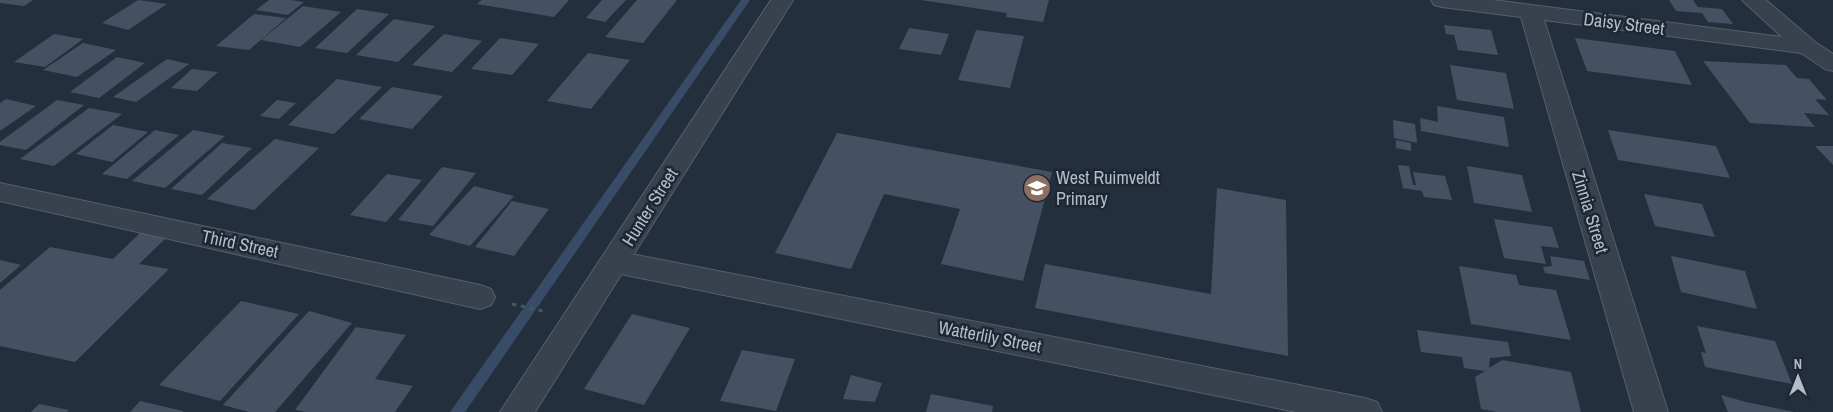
<svg xmlns="http://www.w3.org/2000/svg" width="1833" height="412" viewBox="0 0 1833 412" font-family="'Archivo Narrow',sans-serif">
	<rect width="100%" height="100%" fill="#242f3e"/>
	<g fill="none" stroke-linecap="round" stroke-linejoin="round">
		<polygon fill="#394c67" fill-rule="evenodd" points="741,0 750,0 465,412 450,412"/>
	</g>
	<g fill="#455162">
		<polygon points="0,0 33,0 24,6 0,3"/>
		<polygon points="138,0 167,4 128,30 102,23"/>
		<polygon points="269,0 291,0 304,2 288,15 256,10"/>
		<polygon points="482,0 569,0 554,17 477,4"/>
		<polygon points="602,0 626,0 605,22 586,18"/>
		<polygon points="637,0 677,0 643,43 605,37"/>
		<polygon points="921,0 1049,0 1043,22 1006,17 1007,13"/>
		<polygon points="1669,0 1693,0 1698,7 1722,9 1733,24 1708,22 1702,13 1676,11"/>
		<polygon points="303,6 341,12 300,47 261,40"/>
		<polygon points="357,9 389,14 347,53 315,48"/>
		<polygon points="254,14 286,18 249,50 216,46"/>
		<polygon points="394,19 435,26 398,62 356,55"/>
		<polygon points="1444,25 1491,30 1498,55 1458,50 1454,35 1446,34"/>
		<polygon points="909,28 949,34 941,55 899,49"/>
		<polygon points="976,30 1024,36 1010,88 958,80"/>
		<polygon points="54,34 83,39 45,67 14,62"/>
		<polygon points="444,34 482,41 452,72 412,65"/>
		<polygon points="500,38 539,44 512,75 471,69"/>
		<polygon points="1575,38 1675,51 1692,85 1587,71"/>
		<polygon points="83,43 116,50 77,77 43,70"/>
		<polygon points="588,53 630,60 591,109 547,101"/>
		<polygon points="117,57 145,63 99,98 70,92"/>
		<polygon points="167,59 189,64 136,102 113,97"/>
		<polygon points="1703,61 1786,65 1797,78 1809,79 1827,100 1815,99 1829,115 1804,113 1815,127 1750,123"/>
		<polygon points="1450,65 1506,73 1514,109 1457,100"/>
		<polygon points="192,69 218,72 197,91 171,88"/>
		<polygon points="337,79 382,87 334,134 288,125"/>
		<polygon points="392,87 443,96 412,129 359,119"/>
		<polygon points="6,99 36,106 0,131 0,103"/>
		<polygon points="57,100 84,105 26,150 0,145 0,142"/>
		<polygon points="277,100 296,103 279,119 260,116"/>
		<polygon points="1437,106 1504,117 1509,147 1421,131 1420,118 1438,122"/>
		<polygon points="89,108 122,114 54,166 20,159"/>
		<polygon points="1393,120 1415,124 1417,143 1394,138"/>
		<polygon points="113,125 148,132 112,162 76,154"/>
		<polygon points="155,130 179,135 127,179 102,174"/>
		<polygon points="193,130 225,136 165,188 132,181"/>
		<polygon points="1608,130 1716,146 1730,178 1618,160"/>
		<polygon points="837,133 1052,172 1023,281 941,264 960,209 884,194 851,269 775,253"/>
		<polygon points="275,139 319,148 254,210 207,199"/>
		<polygon points="1396,140 1411,143 1411,151 1396,148"/>
		<polygon points="222,143 252,148 202,195 171,189"/>
		<polygon points="1815,146 1833,146 1833,165"/>
		<polygon points="1398,165 1409,166 1413,185 1416,185 1413,172 1445,176 1452,200 1424,197 1422,191 1403,188"/>
		<polygon points="1467,166 1522,175 1532,212 1474,203"/>
		<polygon points="442,167 476,173 433,226 398,220"/>
		<polygon points="387,174 422,180 386,222 350,215"/>
		<polygon points="474,186 514,196 470,246 429,235"/>
		<polygon points="1217,188 1286,200 1288,356 1035,308 1045,264 1211,294"/>
		<polygon points="1644,194 1702,204 1715,237 1655,226"/>
		<polygon points="512,201 549,209 514,256 475,247"/>
		<polygon points="1494,219 1552,227 1559,248 1541,246 1546,264 1504,258"/>
		<polygon points="141,232 166,238 139,264 169,269 75,362 0,346 0,290 50,247 113,259"/>
		<polygon points="1550,256 1584,261 1590,280 1545,273 1543,267 1552,266"/>
		<polygon points="1671,256 1745,271 1757,309 1681,292"/>
		<polygon points="0,260 21,265 0,283"/>
		<polygon points="1459,266 1516,275 1519,285 1556,290 1571,340 1471,324"/>
		<polygon points="241,301 299,314 220,401 159,385"/>
		<polygon points="309,311 352,323 275,412 249,412 223,405"/>
		<polygon points="632,314 690,328 644,405 584,389"/>
		<polygon points="1697,326 1775,341 1792,384 1705,367 1701,352 1706,353"/>
		<polygon points="356,327 406,335 375,379 413,386 395,412 306,412 295,410"/>
		<polygon points="1417,330 1508,342 1511,356 1490,358 1489,368 1502,360 1571,372 1581,412 1497,412 1481,409 1475,377 1485,371 1464,368 1462,357 1421,352"/>
		<polygon points="742,350 795,359 776,411 720,401"/>
		<polygon points="851,375 882,383 875,402 843,399"/>
		<polygon points="931,394 993,406 992,412 926,412"/>
		<polygon points="1721,395 1746,402 1794,412 1728,412"/>
		<polygon points="140,401 183,411 183,412 130,412"/>
		<polygon points="39,404 69,410 67,412 31,412"/>
	</g>
	<g fill="none" stroke-linecap="round" stroke-linejoin="round">
		<g stroke="#565f6c" stroke-width="2">
			<g id="minor">
				<polygon points="1431,0 1493,0 1782,37 1742,0 1766,0 1815,42 1833,54 1833,71 1825,69 1801,53 1544,20 1668,412 1634,412 1521,17 1442,7 1434,5"/>
				<polygon points="0,183 480,285 491,289 495,297 491,305 480,309 0,201"/>
				<polygon points="616,251 1365,398 1377,402 1382,412 1296,412 616,273 606,270 601,262 606,254"/>
			</g>
		</g>
		<g stroke="#565f6c" stroke-width="2">
			<polygon id="tertiary" points="771,0 793,0 535,412 500,412"/>
		</g>
		<polyline stroke="#44595c" stroke-width="3" stroke-dasharray="4.5 4.5" stroke-linecap="butt" points="512,304 543,311"/>
		<use href="#minor" fill="#38414e" fill-rule="evenodd"/>
		<use href="#tertiary" fill="#38414e" fill-rule="evenodd"/>
	</g>
	<defs>
		<g id="school-disc" transform="scale(1.4375)"><circle r="9.5" fill="#8d6e63" stroke="#1d2633"/><path d="M0-5L7-2L0 1L-7-2ZM-4 1L0 2.5L4 1V4Q0 6-4 4Z" fill="#fff"/></g>
	</defs>
	<g fill-rule="evenodd">
		<use href="#school-disc" x="1037" y="188"/>
	</g>
	<g text-anchor="middle" stroke-width="5" stroke-linejoin="round" paint-order="stroke">
		<g font-size="18" fill="#b4bcc9" stroke="#1d2633">
			<text transform="translate(1624 24) rotate(7)" y="6">Daisy Street</text>
			<text transform="translate(650 207) rotate(-58)" y="6">Hunter Street</text>
			<text transform="translate(1590 212) rotate(73)" y="6">Zinnia Street</text>
			<text transform="translate(240 244) rotate(12)" y="6">Third Street</text>
			<text transform="translate(990 337) rotate(11)" y="6">Watterlily Street</text>
		</g>
		<g font-size="18" fill="#b4bcc9" stroke="#1d2633" text-anchor="start">
			<text x="1056" y="184">West Ruimveldt<tspan x="1056" dy="21">Primary</tspan></text>
		</g>
	</g>
	<g transform="translate(1798 377)" stroke="#1d2633" stroke-width="4" paint-order="stroke">
	<path d="M0-4L9 19L0 12L-9 19Z" fill="#b4bcc9"/>
	<text y="-8" font-size="14" font-weight="bold" text-anchor="middle" fill="#b4bcc9">N</text>
	</g>
</svg>
